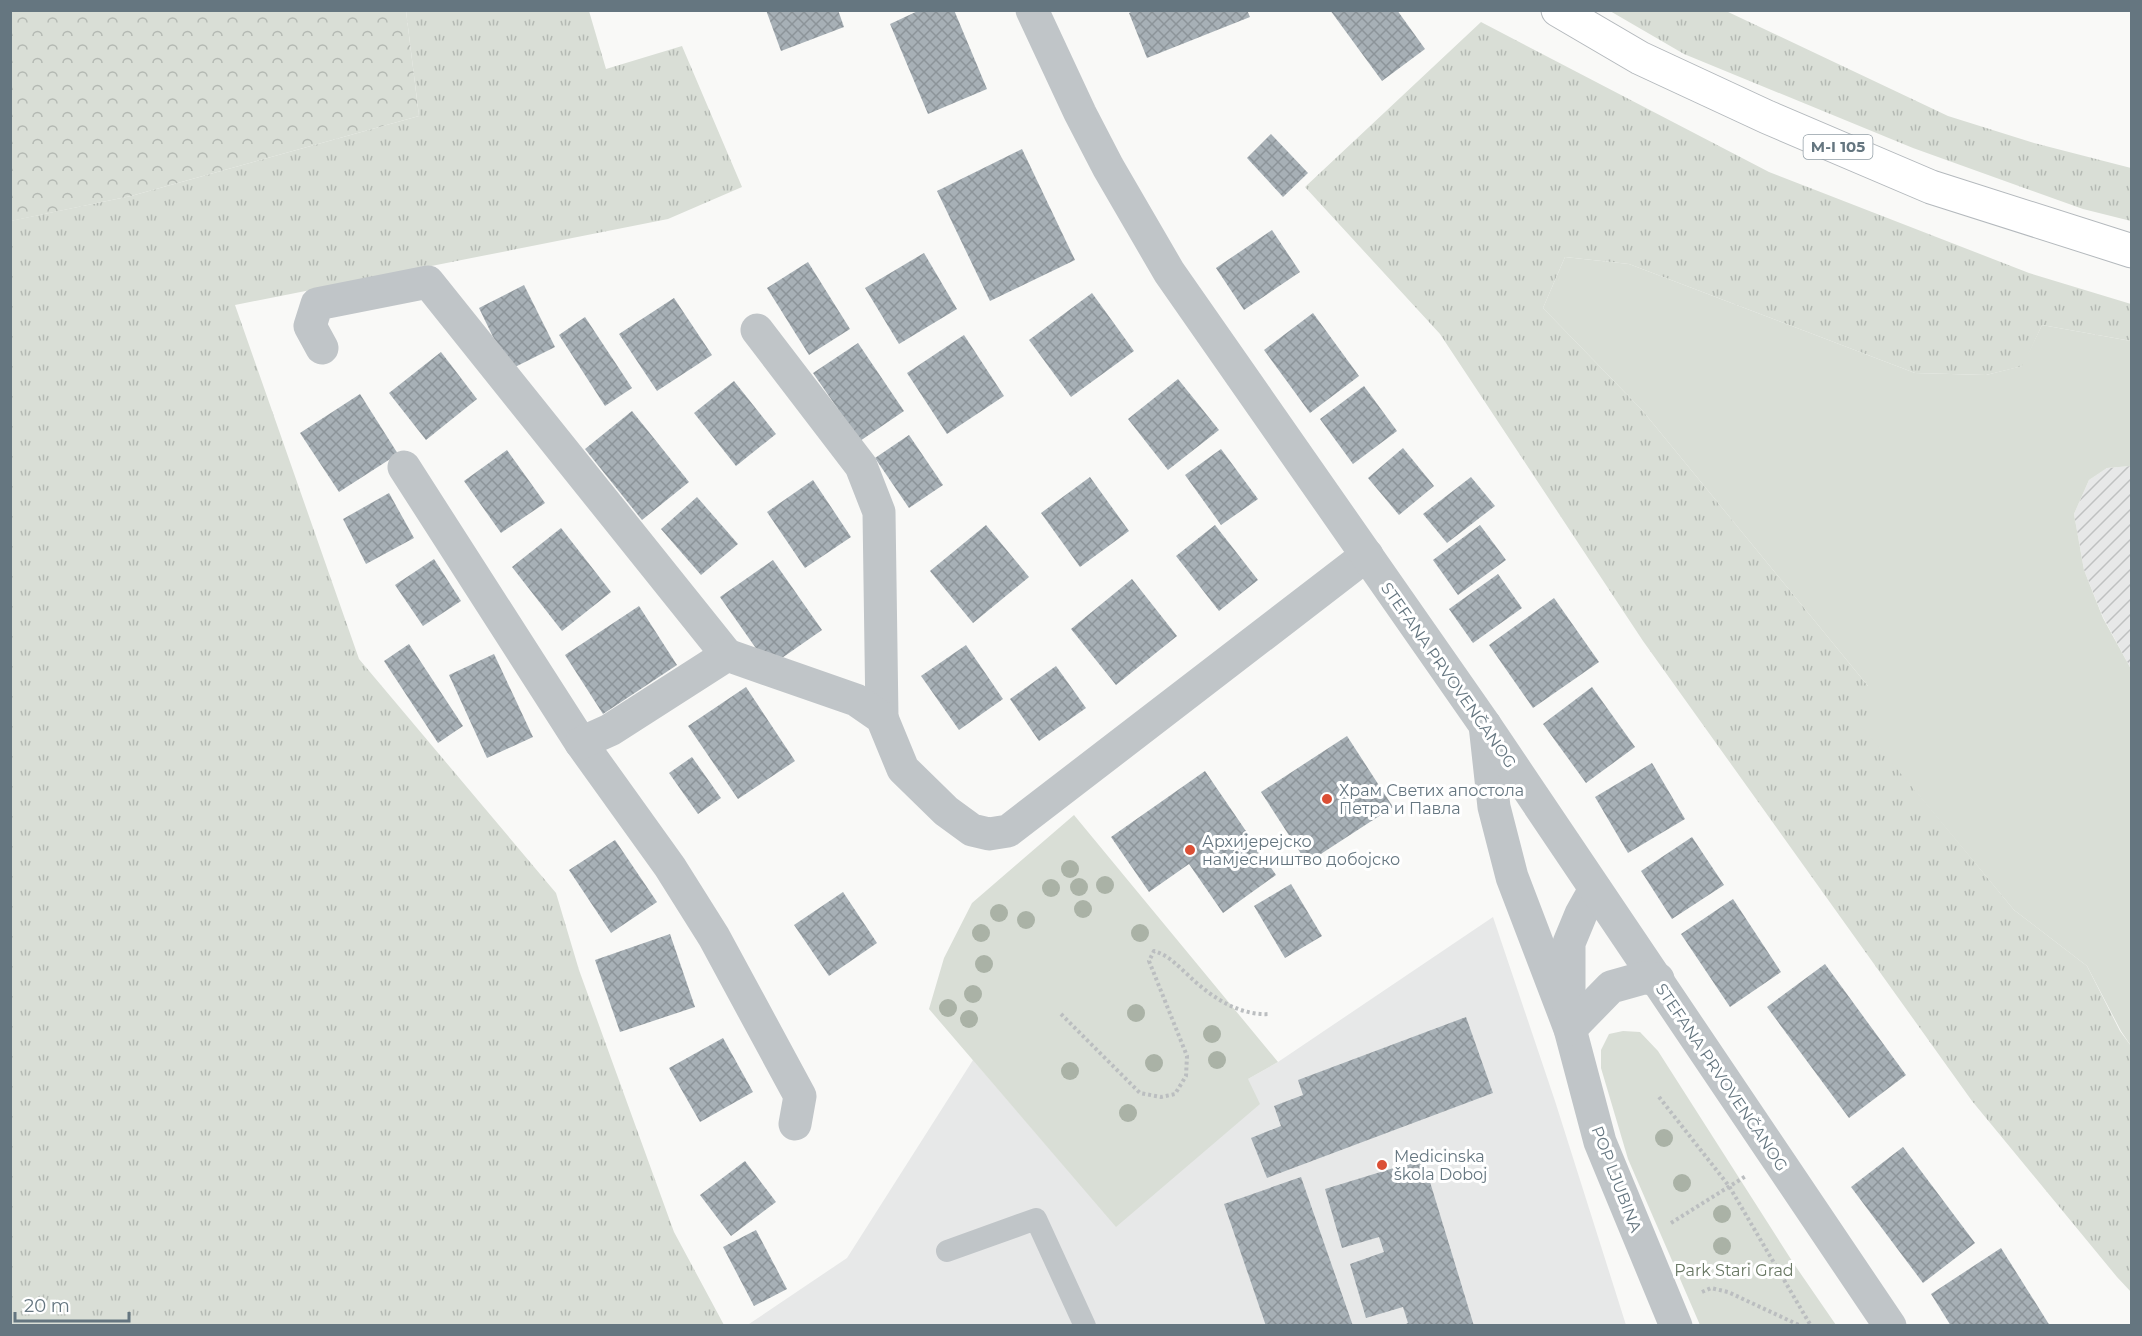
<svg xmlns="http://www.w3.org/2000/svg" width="2142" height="1336" viewBox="0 0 2142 1336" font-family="Montserrat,sans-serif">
	<defs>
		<pattern id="industrial-furrows" width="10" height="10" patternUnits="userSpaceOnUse" patternTransform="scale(1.5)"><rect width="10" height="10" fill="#e7e8e8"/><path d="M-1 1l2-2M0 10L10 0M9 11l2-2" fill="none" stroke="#bfc1c1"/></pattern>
		<pattern id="grass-tufts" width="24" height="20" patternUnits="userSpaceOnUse" patternTransform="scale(1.5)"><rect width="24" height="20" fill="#d9ded6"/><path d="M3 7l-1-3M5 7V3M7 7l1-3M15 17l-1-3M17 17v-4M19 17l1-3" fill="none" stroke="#b4b9b3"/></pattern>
		<pattern id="forest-crowns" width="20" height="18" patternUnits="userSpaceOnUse" patternTransform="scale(1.5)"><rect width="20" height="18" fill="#d9ded6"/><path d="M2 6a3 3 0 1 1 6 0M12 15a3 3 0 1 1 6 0" fill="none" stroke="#b4b9b3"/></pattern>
		<pattern id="building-cross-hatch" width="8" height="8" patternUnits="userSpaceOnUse" patternTransform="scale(1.5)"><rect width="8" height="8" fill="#a7b0b6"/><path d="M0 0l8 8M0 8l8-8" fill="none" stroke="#8c9499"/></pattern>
	</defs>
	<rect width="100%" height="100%" fill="#f9f9f7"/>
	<polygon fill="#e7e8e8" points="1493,917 1555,1101 1626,1325 746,1326 847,1258 973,1060 1116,1226 1248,1079 1278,1062"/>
	<polygon fill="url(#industrial-furrows)" points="2131,466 2131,669 2103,617 2084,570 2074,514 2089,480 2107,468"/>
	<g fill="url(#grass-tufts)">
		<polygon points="406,11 589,11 606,69 682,46 742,187 668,219 235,305 359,659 556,893 579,970 674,1232 724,1325 11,1325 10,221 131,196 419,116"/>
		<polygon points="1610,11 1726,11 1948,116 2034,143 2131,168 2131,221 2083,209 1913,148 1684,54"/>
		<polygon points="1481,22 1769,172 2029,273 2131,304 2131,341 2042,325 2023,366 1986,375 1915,373 1629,264 1565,257 1543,308 1642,410 1868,686 1869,734 2014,910 2087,966 2120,1031 2131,1046 2131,1292 2117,1277 1972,1101 1643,641 1440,334 1305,187"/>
	</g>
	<polygon fill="url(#forest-crowns)" points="10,11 406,11 419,116 131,196 11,221"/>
	<g fill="#d9ded6">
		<polygon points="1565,257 1629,264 1915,373 1986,375 2022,366 2042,325 2131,341 2131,466 2107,468 2089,480 2074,514 2084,570 2103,618 2131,669 2131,1046 2121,1031 2087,966 2014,910 1868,734 1868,686 1642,410 1543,308"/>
		<polygon points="1074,815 1278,1062 1248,1079 1260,1104 1116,1227 929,1009 944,958 972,903"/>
		<polygon points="1623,1031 1640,1032 1658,1051 1794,1264 1836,1325 1700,1325 1628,1159 1601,1068 1601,1050 1609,1034"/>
	</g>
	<g fill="url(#building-cross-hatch)">
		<polygon points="766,10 838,10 844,27 781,51"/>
		<polygon points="920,10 954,10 987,89 928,114 890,24"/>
		<polygon points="1135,10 1247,10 1250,17 1147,58 1129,13"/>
		<polygon points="1330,10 1397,10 1425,49 1382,81"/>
		<polygon points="1271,134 1308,173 1283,197 1247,158"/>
		<polygon points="1022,149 1075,260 990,301 937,191"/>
		<polygon points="1272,230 1300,272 1244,310 1216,268"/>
		<polygon points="924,253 957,309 899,344 865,288"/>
		<polygon points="808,262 850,329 809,355 767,288"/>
		<polygon points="524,285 555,347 509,370 479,308"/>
		<polygon points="1092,293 1134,351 1071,397 1029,340"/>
		<polygon points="674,298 712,355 657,391 619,334"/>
		<polygon points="1313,313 1359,376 1310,413 1264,350"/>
		<polygon points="585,317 632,388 605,406 559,335"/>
		<polygon points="964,335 1004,396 947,434 907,373"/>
		<polygon points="858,343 904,411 860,441 813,373"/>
		<polygon points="441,352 477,399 426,440 389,393"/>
		<polygon points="1178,379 1219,430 1168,470 1128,419"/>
		<polygon points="734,381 776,434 736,466 694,413"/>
		<polygon points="1364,386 1397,431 1353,464 1320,419"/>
		<polygon points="360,394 398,454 339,492 300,433"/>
		<polygon points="632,411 689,482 642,520 585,449"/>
		<polygon points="909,435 943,485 909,508 875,458"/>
		<polygon points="1403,448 1434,486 1399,515 1368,478"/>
		<polygon points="1221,449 1258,499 1221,525 1185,475"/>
		<polygon points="507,450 545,503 501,533 464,481"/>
		<polygon points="1090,477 1129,531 1080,567 1041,513"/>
		<polygon points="1471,477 1495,506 1447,543 1423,514"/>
		<polygon points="813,480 851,537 805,568 767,512"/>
		<polygon points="389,493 414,538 366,564 343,519"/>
		<polygon points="697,497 738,544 701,575 661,529"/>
		<polygon points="986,525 1029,577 973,623 930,571"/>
		<polygon points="1215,525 1258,580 1219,611 1176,556"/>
		<polygon points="1480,525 1506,560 1458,595 1433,560"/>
		<polygon points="561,528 611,592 562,631 512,567"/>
		<polygon points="434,559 461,601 423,626 395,585"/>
		<polygon points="773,560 822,630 769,667 720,597"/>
		<polygon points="1498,574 1522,608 1473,643 1449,609"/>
		<polygon points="1132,579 1177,636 1116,685 1071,629"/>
		<polygon points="1554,598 1599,662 1533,708 1489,645"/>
		<polygon points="639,606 677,665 603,714 565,655"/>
		<polygon points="409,644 463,726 438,743 384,661"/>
		<polygon points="966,645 1003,699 959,730 921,676"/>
		<polygon points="494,654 533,737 487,758 449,675"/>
		<polygon points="1056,666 1086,708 1039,741 1010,699"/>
		<polygon points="746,687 795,761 738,799 688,726"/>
		<polygon points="1592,687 1635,747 1586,783 1543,724"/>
		<polygon points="1347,736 1393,807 1307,863 1261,792"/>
		<polygon points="692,757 721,798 698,814 669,773"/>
		<polygon points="1652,763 1685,819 1628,853 1595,797"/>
		<polygon points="1205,771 1276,875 1223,913 1189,864 1149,892 1111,837"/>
		<polygon points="1692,837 1724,885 1672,919 1641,871"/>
		<polygon points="615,840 657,902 611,933 569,870"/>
		<polygon points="1291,884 1322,936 1285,958 1254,906"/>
		<polygon points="843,892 877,943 829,976 794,925"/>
		<polygon points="1733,899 1781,972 1730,1007 1681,934"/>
		<polygon points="670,934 695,1007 620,1032 595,960"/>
		<polygon points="1825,964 1906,1075 1849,1118 1767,1007"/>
		<polygon points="1466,1017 1493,1093 1267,1178 1251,1138 1281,1126 1274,1106 1303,1095 1298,1080"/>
		<polygon points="723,1038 753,1092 700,1122 669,1068"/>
		<polygon points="1903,1147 1975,1243 1923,1283 1851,1187"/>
		<polygon points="1423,1159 1474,1326 1402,1326 1408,1323 1403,1307 1366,1318 1350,1264 1384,1252 1379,1237 1342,1248 1325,1189"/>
		<polygon points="745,1161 776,1202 731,1236 700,1195"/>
		<polygon points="1301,1177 1353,1326 1266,1326 1224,1204"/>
		<polygon points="756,1230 787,1289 754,1306 723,1247"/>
		<polygon points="2001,1248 2050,1326 1951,1326 1931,1294"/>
	</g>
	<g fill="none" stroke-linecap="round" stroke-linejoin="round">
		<g stroke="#b4b9bd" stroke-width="35">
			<polyline id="primary" points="1558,10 1640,58 1767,117 1931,187 2132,251"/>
		</g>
		<g stroke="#bbbec0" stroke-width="4" stroke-dasharray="3 3" stroke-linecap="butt">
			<path d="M1061,1014L1140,1093L1161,1097L1175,1094L1186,1076L1187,1056L1149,961L1154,951C1168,955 1177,965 1188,975C1210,996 1238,1016 1270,1014"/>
			<polyline points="1659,1097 1729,1186 1811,1326"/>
			<polyline points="1671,1223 1746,1176"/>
			<polyline points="1702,1292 1711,1288 1728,1292 1801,1326"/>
		</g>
		<polyline stroke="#c0c5c8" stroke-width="22" points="947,1251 1036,1219 1085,1326"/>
		<g stroke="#c0c5c8" stroke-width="33">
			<polyline points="757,330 861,466 879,512 882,718"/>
			<polyline points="322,348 310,326 317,304 428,282 727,655"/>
			<polyline points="404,467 581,743 670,867 714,937 800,1096 795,1124"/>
			<polyline points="1485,725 1494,807 1512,877 1570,1029 1600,1142 1676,1326"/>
			<polyline points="581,743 610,730 727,655 856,700 882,718 903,769 946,811 972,830 989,834 1008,831 1367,555"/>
			<polyline points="1569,1006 1569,943 1581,914 1595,889"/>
		</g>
		<g stroke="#c0c5c8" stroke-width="33">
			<polyline points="1032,10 1080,113 1108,167 1169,272 1485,725 1890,1326"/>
			<polyline points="1570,1029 1611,987 1643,978 1658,979"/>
		</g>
		<use href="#primary" stroke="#fff" stroke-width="33"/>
	</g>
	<g fill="#aab2a6">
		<circle cx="1070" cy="869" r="9"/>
		<circle cx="1105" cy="885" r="9"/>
		<circle cx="1079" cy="887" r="9"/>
		<circle cx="1051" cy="888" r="9"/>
		<circle cx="1083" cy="909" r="9"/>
		<circle cx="999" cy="913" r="9"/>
		<circle cx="1026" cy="920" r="9"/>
		<circle cx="981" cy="933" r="9"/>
		<circle cx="1140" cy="933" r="9"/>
		<circle cx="984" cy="964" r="9"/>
		<circle cx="973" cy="994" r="9"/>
		<circle cx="948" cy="1008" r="9"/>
		<circle cx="1136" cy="1013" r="9"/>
		<circle cx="969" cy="1019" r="9"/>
		<circle cx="1212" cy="1034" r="9"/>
		<circle cx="1217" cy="1060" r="9"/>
		<circle cx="1154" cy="1063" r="9"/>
		<circle cx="1070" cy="1071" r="9"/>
		<circle cx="1128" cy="1113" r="9"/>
		<circle cx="1664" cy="1138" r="9"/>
		<circle cx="1682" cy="1183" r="9"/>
		<circle cx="1722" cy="1214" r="9"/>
		<circle cx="1722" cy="1246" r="9"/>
	</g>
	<g fill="#db4f35" stroke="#fff" stroke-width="2">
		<circle cx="1327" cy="799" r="6"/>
		<circle cx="1190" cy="850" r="6"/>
		<circle cx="1382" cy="1165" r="6"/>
	</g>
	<g text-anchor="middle" stroke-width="6" stroke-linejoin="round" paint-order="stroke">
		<rect fill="#fff" stroke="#939fa6" stroke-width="1.5" x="1803.5" y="135" width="69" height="24" rx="4.5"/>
		<g font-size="15" font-weight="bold" fill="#657680">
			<text x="1838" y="152">M-I 105</text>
		</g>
		<g font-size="16" fill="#657680" stroke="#fff">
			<text transform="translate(1449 675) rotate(55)" y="6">STEFANA PRVOVENČANOG</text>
			<text transform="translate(1722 1077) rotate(56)" y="6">STEFANA PRVOVENČANOG</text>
			<text transform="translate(1617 1179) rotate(69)" y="6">POP LJUBINA</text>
		</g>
		<g font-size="16" fill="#657680" stroke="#fff" text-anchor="start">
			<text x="1339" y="796">Храм Светих апостола<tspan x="1339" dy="18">Петра и Павла</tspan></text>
			<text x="1202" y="847">Архијерејско<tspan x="1202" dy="18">намјесништво добојско</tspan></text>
			<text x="1394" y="1162">Medicinska<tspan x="1394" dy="18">škola Doboj</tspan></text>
		</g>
		<g font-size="16" fill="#697864" stroke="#fff">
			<text x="1734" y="1276">Park Stari Grad</text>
		</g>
	</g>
	<rect width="2142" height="1336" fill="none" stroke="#657680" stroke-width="24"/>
	<path d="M15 1312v9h114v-9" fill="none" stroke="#657680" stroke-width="3"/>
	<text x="24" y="1312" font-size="18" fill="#657680" stroke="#ffffff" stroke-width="4.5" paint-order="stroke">20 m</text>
</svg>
